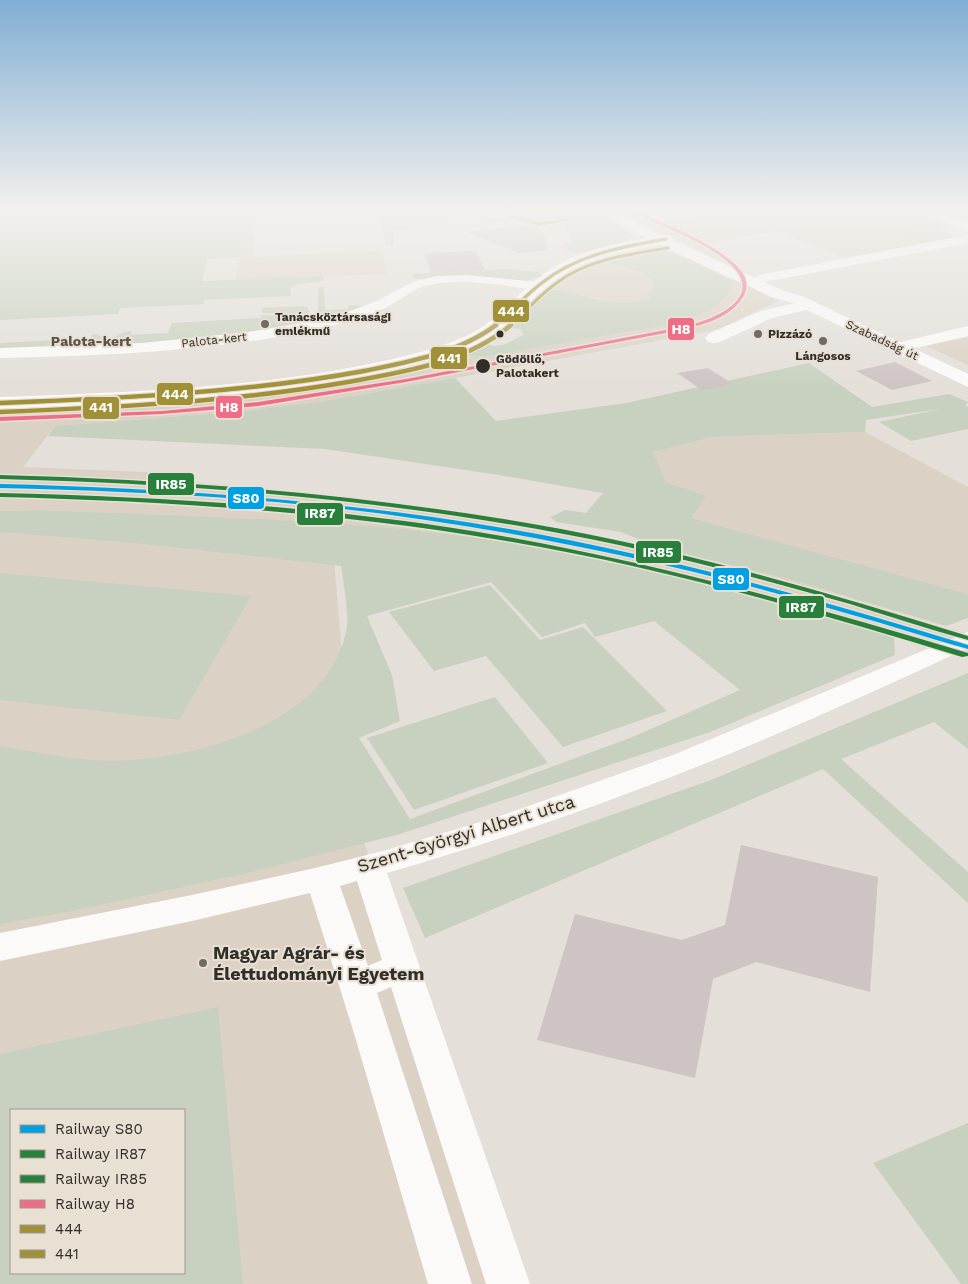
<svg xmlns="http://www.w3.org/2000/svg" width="968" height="1284" viewBox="0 0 968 1284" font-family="'Work Sans',sans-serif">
	<rect width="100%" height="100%" fill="#e4dfd9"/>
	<g fill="#dbd2c5" fill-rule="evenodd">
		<polygon points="608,208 627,208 720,252 741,267 746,275 749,287 778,301 723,327 711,331 455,378 318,402 235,412 55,426 23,467 169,473 164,480 243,486 429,507 525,522 645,548 661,548 789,579 968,634 968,657 894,634 698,581 602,558 525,544 429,532 342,525 40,510 0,511 0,412 157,406 290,392 467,356 484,357 677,323 698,315 715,305 733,281 727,267 721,261"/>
		<polygon points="750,208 827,208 843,213 874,208 906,208 958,226 937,230 956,237 846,258 775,231 708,243 665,223"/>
		<polygon points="253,241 252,257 382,251 387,274 236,280 241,242"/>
		<polygon points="596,261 639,272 650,277 654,283 646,295 653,298 629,303 618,303 555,289 542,292 566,272"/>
		<polygon points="968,337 968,365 926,346"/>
		<polygon points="865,432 968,487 968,594 690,518 707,496 666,482 652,452 712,437"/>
		<path d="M0,527L334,558L355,816L517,1284H0ZM11,1110H184V1273H11Z"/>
	</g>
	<g fill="#c8d1bf" fill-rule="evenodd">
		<polygon points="0,208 300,208 256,210 253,241 241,242 239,257 207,259 202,281 324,276 323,281 299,284 290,288 291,296 204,300 204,304 120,308 118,314 0,320"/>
		<path d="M378,208H468L481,216L500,219L554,216L593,210L635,236C626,244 578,259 567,250C565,249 565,246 565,243H573L565,229C558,229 551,222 543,221C520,218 484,231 465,213L431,227L394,231V245H386Z"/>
		<polygon points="883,208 903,208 955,226 918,232 860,212"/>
		<polygon points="936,230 956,237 922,243 902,236"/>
		<path d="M645,249C672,246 709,270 733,281C727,306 699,315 677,323L484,357L467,356L379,375L290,392L242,398L117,408L0,412V406L207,396L463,349L481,343L495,346L506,344L523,335L521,329L512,328L508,325L529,305L538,293L549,290H561L599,300L618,303H629L652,298L646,295L654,283C649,271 609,264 596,261Z"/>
		<polygon points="505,269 539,272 542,276 527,281 418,279 414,278 412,274"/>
		<path d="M324,286L325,310L348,309L349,305L366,306C353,310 331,322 318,314V288Z"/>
		<polygon points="303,306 307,307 310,312 308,314 262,313 262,308"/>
		<polygon points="261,315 301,316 309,321 307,323 229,335 123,345 115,343 113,340 114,337 125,332 132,331 130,335 168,333 172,323 261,318"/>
		<polygon points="93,334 108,338 102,345 0,351 0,343 90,338"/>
		<polygon points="809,363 872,407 949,394 968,402 965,405 968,407 968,429 911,441 879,422 940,409 866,420 865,432 712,437 653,452 666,482 707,496 691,518 968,594 968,618 946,626 789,579 661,548 659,542 643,541 621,532 556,522 550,517 565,510 586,513 603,493 499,475 325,449 48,436 55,426 235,412 318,402 455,378 496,421 626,403"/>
		<path d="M40,510C200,517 368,519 526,545C651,565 772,601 894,634L895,655L710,732L400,834L243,874L63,913L0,924V746C42,753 85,763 128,760C208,755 332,720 347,626C349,616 343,578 341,566L134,543L0,532V511ZM491,582L542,637L585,623L595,637L654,621L740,690L630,738L410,819L359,738L400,721L392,675L367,616Z"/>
		<polygon points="0,573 251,596 179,720 0,700"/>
		<polygon points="490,585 540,640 583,627 667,711 563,747 486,656 434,671 389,612"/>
		<polygon points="968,673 968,749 934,722 841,759 968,872 968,903 823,769 425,938 403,888 711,780"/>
		<polygon points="495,697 548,763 414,810 367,738"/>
		<path d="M218,1007L243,1284H0V1054ZM184,1110V1273H11V1110Z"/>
		<polygon points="968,1123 968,1284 961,1284 873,1163"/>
	</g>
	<g fill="#cfc4c4">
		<polygon points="533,225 545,235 548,250 518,253 465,232"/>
		<polygon points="476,251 485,270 431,273 424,253"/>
		<polygon points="895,362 932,381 892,390 856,371"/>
		<polygon points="708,368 733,384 702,390 677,373"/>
		<polygon points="741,845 878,877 870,992 756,962 713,979 695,1078 537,1040 575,914 682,940 725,925"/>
	</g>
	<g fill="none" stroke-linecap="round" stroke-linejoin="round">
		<g fill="#fbfaf9" fill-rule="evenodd">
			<polygon points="906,208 924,208 968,223 968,231 908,210"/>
			<polygon points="968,235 968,243 759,283 752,279 759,275"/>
			<path d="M467,275L538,282L543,283L545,286L543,289L538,290C502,286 461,276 425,286C410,290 399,302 385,308C356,321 325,328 294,334C197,352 98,356 0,358V348L142,343L248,332L308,322L353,310L377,301L414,281L438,276Z"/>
			<polygon points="968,326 968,336 898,352 892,350 890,347 892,344"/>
			<path d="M968,632V648C858,699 748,749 634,791C553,822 470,849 387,873L530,1284H486L391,987L377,993L472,1284H428L353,1030L310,893L192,921L0,961V933L192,895L315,868L383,851L497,817L673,755ZM357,881L382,960L368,966L340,886Z"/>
		</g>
		<polygon fill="#fbfaf9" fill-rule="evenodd" points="809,300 815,302 817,305 815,308 772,318 720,342 714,343 708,342 705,338 708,334 761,311"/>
		<path fill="#fbfaf9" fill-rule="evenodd" d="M666,235L671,236L673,239L671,242C633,251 593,254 560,277C525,300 510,332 468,348C428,364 385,372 343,380C230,400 115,404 0,409V397C113,393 227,389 338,370C377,363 415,355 452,342C498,326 511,296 548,271C582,247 626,242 666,235Z"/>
		<polygon fill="#fbfaf9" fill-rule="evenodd" points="593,208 609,208 665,237 784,291 802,296 968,374 968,387 790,302 772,297 655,243"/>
		<g stroke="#e9e0d4" stroke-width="5">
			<path id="bus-1-far1" d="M494,326C511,313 525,295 543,282C579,254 622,247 666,239"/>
		</g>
		<g stroke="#e9e0d4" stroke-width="7">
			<path id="bus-1" d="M0,403C122,398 244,393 364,371C408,362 459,353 496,325"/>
		</g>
		<g stroke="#e9e0d4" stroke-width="5">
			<g id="bus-2-far1">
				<polyline points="511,216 539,224 567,220"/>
				<path d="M509,326C526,312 540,294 558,282C589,259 631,254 668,248"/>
			</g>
		</g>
		<g stroke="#e9e0d4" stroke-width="7">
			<path id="bus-2" d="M0,412C117,407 233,402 348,382C404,372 466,363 511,325"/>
		</g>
		<use href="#bus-1-far1" stroke="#a09037" stroke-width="3"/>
		<use href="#bus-1" stroke="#a09037" stroke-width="4.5"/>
		<use href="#bus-2-far1" stroke="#a09037" stroke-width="3"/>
		<use href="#bus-2" stroke="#a09037" stroke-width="4.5"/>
		<g stroke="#e9e0d4" stroke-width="3">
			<path id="rail-1" d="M0,484C168,488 336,500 503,528C661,555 815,598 968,645V649C928,638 889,625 849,614C773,592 697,571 619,555C498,529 376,510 252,500C168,493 84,490 0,488Z"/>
		</g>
		<g stroke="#e9e0d4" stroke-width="3">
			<path id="rail-2" d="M0,493C168,497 337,507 502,536C660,564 815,607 968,653V656L962,657C810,610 657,566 500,540C334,512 167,501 0,497Z"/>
		</g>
		<g stroke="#e9e0d4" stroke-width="3">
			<path id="rail-3" d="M0,475C188,480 376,495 561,529C699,555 834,594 968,636V640C928,629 889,616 850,604C773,582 697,562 619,545C415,502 208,484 0,479Z"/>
		</g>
		<g stroke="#e9e0d4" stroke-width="3">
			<path id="rail-4" d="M623,208H628C660,222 721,244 742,272C748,281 748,292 741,300C727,320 698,326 676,331L406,382L258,406L162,414L0,421V417L162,411L258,402L406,379L676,328C696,324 729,315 740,296C761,257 646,222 623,208Z"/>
		</g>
		<use href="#rail-1" fill="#00a0e3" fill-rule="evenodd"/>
		<use href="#rail-2" fill="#29803c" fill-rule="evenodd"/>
		<use href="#rail-3" fill="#29803c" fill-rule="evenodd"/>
		<use href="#rail-4" fill="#ed6e86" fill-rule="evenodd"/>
	</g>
	<linearGradient id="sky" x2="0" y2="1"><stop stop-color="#81aed4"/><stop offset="0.54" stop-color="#f3f1ee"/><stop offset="1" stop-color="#f3f1ee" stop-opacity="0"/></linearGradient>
	<rect width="968" height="388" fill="url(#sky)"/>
	<g fill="#706b67" stroke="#e9e0d4" stroke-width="2">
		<circle cx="265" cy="324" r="5"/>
		<circle cx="758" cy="334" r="5"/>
		<circle cx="823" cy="341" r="5"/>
		<circle cx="203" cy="963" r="5"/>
	</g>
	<g fill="#312d29" stroke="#e9e0d4" stroke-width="2">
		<circle cx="500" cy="334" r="4.5"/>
		<circle cx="483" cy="366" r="8"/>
	</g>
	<g text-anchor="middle" stroke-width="4" stroke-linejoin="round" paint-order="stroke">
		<g font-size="12" font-weight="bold" fill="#312d29" stroke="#e9e0d4" text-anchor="start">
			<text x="275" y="321">Tanácsköztársasági<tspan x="275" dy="14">emlékmű</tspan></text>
			<text x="768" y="338">Pizzázó</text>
			<text x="823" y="360" text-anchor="middle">Lángosos</text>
		</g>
		<g font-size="12" fill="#312d29" stroke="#e9e0d4">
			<text transform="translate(214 340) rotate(-6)" y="4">Palota-kert</text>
			<text transform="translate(882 340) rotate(25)" y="4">Szabadság út</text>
		</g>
		<g font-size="12" font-weight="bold" fill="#312d29" stroke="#e9e0d4" text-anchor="start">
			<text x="496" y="363">Gödöllő,<tspan x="496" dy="14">Palotakert</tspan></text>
		</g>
		<g font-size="14" font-weight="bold" fill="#5a5248" stroke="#e9e0d4">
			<text x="91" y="346">Palota-kert</text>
		</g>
		<g font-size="18" fill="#312d29" stroke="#e9e0d4">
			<text transform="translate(466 834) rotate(-17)" y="6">Szent-Györgyi Albert utca</text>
		</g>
		<g font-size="18" font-weight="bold" fill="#312d29" stroke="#e9e0d4" text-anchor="start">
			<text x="213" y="959">Magyar Agrár- és<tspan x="213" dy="21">Élettudományi Egyetem</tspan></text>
		</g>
	</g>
	<g stroke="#e9e0d4" stroke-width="2">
		<rect x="492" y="299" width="38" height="24" rx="5" fill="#a09037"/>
		<rect x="667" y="317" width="28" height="24" rx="5" fill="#ed6e86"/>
		<rect x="430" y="346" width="38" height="24" rx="5" fill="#a09037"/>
		<rect x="156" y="382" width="38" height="24" rx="5" fill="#a09037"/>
		<rect x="215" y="395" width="28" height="24" rx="5" fill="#ed6e86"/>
		<rect x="82" y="396" width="38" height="24" rx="5" fill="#a09037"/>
		<rect x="147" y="472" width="48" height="24" rx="5" fill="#29803c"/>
		<rect x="227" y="486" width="38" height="24" rx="5" fill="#00a0e3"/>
		<rect x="296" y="502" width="48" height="24" rx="5" fill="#29803c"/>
		<rect x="635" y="540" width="47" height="24" rx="5" fill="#29803c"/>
		<rect x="712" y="567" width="38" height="24" rx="5" fill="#00a0e3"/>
		<rect x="778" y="595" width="47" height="24" rx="5" fill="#29803c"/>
	</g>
	<g font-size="14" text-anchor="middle" font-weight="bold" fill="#fff">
		<text x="511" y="316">444</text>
		<text x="681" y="334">H8</text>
		<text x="449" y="363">441</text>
		<text x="175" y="399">444</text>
		<text x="229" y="412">H8</text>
		<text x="101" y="412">441</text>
		<text x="171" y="489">IR85</text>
		<text x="246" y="503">S80</text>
		<text x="320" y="518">IR87</text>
		<text x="658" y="557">IR85</text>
		<text x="731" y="584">S80</text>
		<text x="801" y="612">IR87</text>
	</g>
	<rect x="10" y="1109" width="175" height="165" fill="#e9e0d4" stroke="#9f9890"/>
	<rect x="20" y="1125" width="25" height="8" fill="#00a0e3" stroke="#9f9890"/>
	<text x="55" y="1134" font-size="15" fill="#312d29">Railway S80</text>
	<rect x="20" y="1150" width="25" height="8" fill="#29803c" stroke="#9f9890"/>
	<text x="55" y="1159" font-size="15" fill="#312d29">Railway IR87</text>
	<rect x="20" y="1175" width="25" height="8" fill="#29803c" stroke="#9f9890"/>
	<text x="55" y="1184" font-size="15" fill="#312d29">Railway IR85</text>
	<rect x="20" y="1200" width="25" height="8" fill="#ed6e86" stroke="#9f9890"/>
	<text x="55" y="1209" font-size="15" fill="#312d29">Railway H8</text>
	<rect x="20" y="1225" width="25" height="8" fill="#a09037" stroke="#9f9890"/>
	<text x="55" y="1234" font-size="15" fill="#312d29">444</text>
	<rect x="20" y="1250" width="25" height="8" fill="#a09037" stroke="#9f9890"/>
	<text x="55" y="1259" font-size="15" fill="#312d29">441</text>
</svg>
